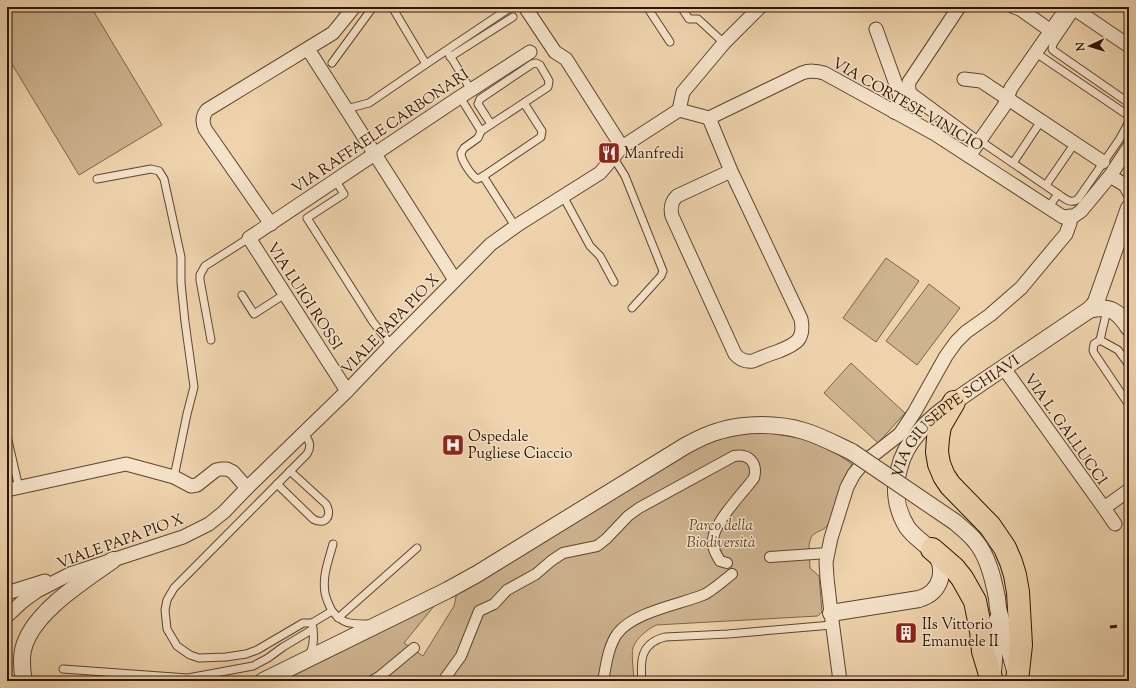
<svg xmlns="http://www.w3.org/2000/svg" width="1136" height="688" viewBox="0 0 1136 688" font-family="'Sorts Mill Goudy',serif">
	<rect width="100%" height="100%" fill="#eed3ac"/>
	<filter id="stains"><feTurbulence type="fractalNoise" baseFrequency=".005" numOctaves="4"/><feColorMatrix values="0 0 0 0 .2 0 0 0 0 .09 0 0 0 0 .02 0 0 0 .5 -.17"/></filter>
	<radialGradient id="worn" r=".72"><stop offset=".6" stop-color="#630" stop-opacity="0"/><stop offset="1" stop-color="#630" stop-opacity=".3"/></radialGradient>
	<g fill="#cdb38f" stroke="#7e6448">
		<polygon points="13,7 91,7 162,125 79,175 7,56 7,11"/>
		<polygon points="886,258 919,281 876,342 843,318"/>
		<polygon points="929,284 960,308 917,365 886,341"/>
		<polygon points="851,363 905,413 878,443 824,393"/>
		<path d="M755,431L807,439L830,449L852,464L829,523C823,532 821,529 814,534C806,539 810,559 810,568L819,576L822,612L818,616L656,625C647,630 636,638 633,648C631,656 634,673 634,681H282L435,605L404,643L423,656L454,606L457,592L664,465L718,436Z"/>
	</g>
	<g fill="none" stroke-linecap="round" stroke-linejoin="round">
		<g stroke="#5e442b" stroke-width="9">
			<g id="service">
				<polyline points="392,7 426,64 511,7"/>
				<polyline points="647,7 670,42"/>
				<polyline points="681,7 689,19 698,19 724,43"/>
				<polyline points="1076,10 1053,44 1052,49 1054,51 1129,103"/>
				<polyline points="1036,53 1129,116"/>
				<polyline points="449,54 471,90"/>
				<polyline points="450,57 513,17"/>
				<polyline points="332,63 373,7"/>
				<polyline points="460,97 481,131 548,87 549,81 548,79 540,65 536,63 532,64 480,99 478,104 491,124"/>
				<polyline points="346,109 369,103 426,64"/>
				<path d="M481,131L478,138L464,148L461,153C461,160 471,175 477,179L482,177L541,137L542,131L540,128L524,103"/>
				<polyline points="979,140 1058,194"/>
				<polyline points="613,157 625,176 663,271 661,276 632,308"/>
				<polyline points="1013,163 1041,121"/>
				<polyline points="483,176 515,226"/>
				<polyline points="97,179 151,169 159,171 164,179 181,257 181,283 185,322 194,387 187,414 174,477"/>
				<polyline points="336,181 344,194 307,218 373,322 391,345"/>
				<polyline points="1046,185 1075,143"/>
				<polyline points="563,196 590,246 600,256 614,282"/>
				<path d="M1048,208L1058,194C1064,198 1071,205 1078,199L1119,140L1129,122"/>
				<polyline points="242,295 254,314 285,294"/>
				<polyline points="1107,310 1100,340 1094,344 1093,350 1094,353 1129,405"/>
				<polyline points="211,340 200,280 200,275 205,266 249,238"/>
				<polyline points="1100,340 1118,350 1129,365"/>
				<path d="M303,434C310,440 312,446 307,454L174,588L167,600L165,610L167,629L177,646L190,655L199,658L226,657L246,654L257,650L303,623H312"/>
				<polyline points="7,436 19,488"/>
				<path d="M277,484L313,519C325,526 333,516 326,504L290,471"/>
				<path d="M332,611C329,605 326,599 325,593C322,576 329,559 333,544"/>
				<polyline points="338,618 417,548"/>
				<path d="M308,656C314,648 314,639 313,629"/>
				<path d="M63,669L188,678L253,666L268,658L283,647L313,629L312,623L332,611C344,625 351,624 369,624"/>
				<path d="M642,681C640,660 641,643 665,637L728,634L832,625"/>
			</g>
		</g>
		<g stroke="#5e442b" stroke-width="12">
			<g id="pedestrian">
				<polyline points="770,557 828,553"/>
				<polyline points="372,681 379,677 414,648"/>
				<path d="M443,681L461,656L479,611L494,604L507,590L536,574L551,561L563,553L597,546L606,539L628,516L639,508L734,456C749,453 758,463 754,478C743,493 714,522 713,540C712,548 716,554 720,561L727,563"/>
				<path d="M603,681C606,666 608,647 617,634C633,612 678,605 703,595C711,592 724,580 732,574"/>
			</g>
		</g>
		<g stroke="#5e442b" stroke-width="15">
			<g id="minor">
				<polyline points="525,7 555,52 566,59 622,147"/>
				<path d="M959,7L909,82C908,87 908,91 912,95L977,143"/>
				<polyline points="1014,7 1020,9 1051,31"/>
				<polyline points="876,29 898,90 900,98 894,112"/>
				<polyline points="308,49 455,280"/>
				<polyline points="964,79 981,81 1103,162"/>
				<path d="M679,110L709,118L802,73C810,70 816,71 824,73L935,134L1063,217L1074,216L1081,211L1110,176L1125,185L1129,192"/>
				<path d="M709,118L731,171L801,319C805,340 796,344 779,351C770,354 762,357 753,361C745,362 740,360 735,354L672,216C670,208 671,202 677,196L731,171"/>
				<polyline points="969,156 1004,106 1011,88 1066,9 1070,8 1076,10 1129,46"/>
				<polyline points="1110,176 1129,147"/>
				<path d="M271,224L205,129C202,122 202,116 207,110L333,33L354,7"/>
				<polyline points="1003,367 1104,508 1129,490"/>
				<polyline points="347,391 249,238 460,97 530,52"/>
				<polyline points="7,490 126,464 174,477 191,486 197,485 216,470 221,469 227,469 233,472 247,488"/>
				<polyline points="1104,508 1115,524"/>
				<polyline points="7,593 45,581"/>
				<polyline points="7,616 22,602 37,591 70,574 183,537 209,524 224,512 247,488 347,391 391,345 491,244 519,224 600,173 622,147 679,110 683,92 724,43 760,7"/>
				<polyline points="840,681 831,613 827,578 826,562 831,538 847,487 854,474 863,463 900,434 914,413 946,356 956,342 966,332 990,315 1021,288 1066,234 1070,223 1070,216"/>
			</g>
		</g>
		<g stroke="#5e442b" stroke-width="18">
			<g id="tertiary">
				<path d="M1089,310C1110,305 1118,311 1129,328"/>
				<polyline points="997,598 998,608 1015,671"/>
				<path id="s1" d="M831,613L919,599C929,596 937,590 940,579C947,551 920,546 907,527C896,509 893,488 899,469C902,456 910,442 919,432C935,413 961,397 981,383C1017,359 1053,334 1089,310L1093,306L1096,302L1129,208"/>
				<polyline points="993,672 997,620"/>
				<path d="M24,681C22,671 21,661 23,650C31,613 84,581 113,560"/>
				<path d="M263,681L448,590L477,574L685,446C696,440 707,434 719,431C745,423 778,423 804,431C821,436 837,445 852,452"/>
			</g>
		</g>
		<g stroke="#2e1400" stroke-width="24">
			<g id="trunk">
				<polyline points="954,402 940,426 938,438 937,452 939,464 944,476 950,485 990,526 1005,548 1011,562 1015,575 1018,592 1021,645 1017,681"/>
				<polyline points="932,549 954,568 962,578 975,601 981,631 983,651 992,681"/>
			</g>
		</g>
		<use href="#service" stroke="#f4e2c9" stroke-width="7"/>
		<use href="#pedestrian" stroke="#f4e2c9" stroke-width="10"/>
		<use href="#minor" stroke="#f4e2c9" stroke-width="13"/>
		<use href="#tertiary" stroke="#f4e2c9" stroke-width="16"/>
		<use href="#trunk" stroke="#eed3ac" stroke-width="22"/>
		<polyline stroke="#2e1400" stroke-width="3" stroke-dasharray="7 7" stroke-linecap="butt" points="1110,627 1129,625"/>
		<g stroke="#5e442b" stroke-width="18" stroke-linecap="butt">
			<path id="tertiary-bridge" d="M852,452L955,522C962,528 970,534 976,542C988,557 993,578 997,598"/>
		</g>
		<use href="#tertiary-bridge" stroke="#f4e2c9" stroke-width="16"/>
	</g>
	<defs>
		<g id="restaurant-square" transform="scale(1.15)"><rect x="-9" y="-9" width="18" height="18" rx="4" fill="#8f2418" stroke="#f4e2c9"/><path d="M-5-6h1v4h1v-4h1v4h1v-4h1v5L-1.5 .5V6h-2V.5L-5-1ZM5-6V6H3V1.5H1.5Q1.5-4 5-6Z" fill="#fff"/></g>
		<g id="hospital-square" transform="scale(1.15)"><rect x="-9" y="-9" width="18" height="18" rx="4" fill="#8f2418" stroke="#f4e2c9"/><path d="M-5-5h3v3.5h4V-5h3V5h-3V1.5h-4V5h-3Z" fill="#fff"/></g>
		<g id="building-square" transform="scale(1.15)"><rect x="-9" y="-9" width="18" height="18" rx="4" fill="#8f2418" stroke="#f4e2c9"/><path d="M-4-6H4V6H1V3H-1V6H-4ZM-2.5-4.3h1.7v1.8h-1.7ZM.8-4.3h1.7v1.8H.8ZM-2.5-1h1.7V.8h-1.7ZM.8-1h1.7V.8H.8Z" fill="#fff"/></g>
	</defs>
	<g fill-rule="evenodd">
		<use href="#restaurant-square" x="609" y="153"/>
		<use href="#hospital-square" x="453" y="445"/>
		<use href="#building-square" x="906" y="633"/>
	</g>
	<g text-anchor="middle" stroke-width="3" stroke-linejoin="round" paint-order="stroke">
		<g font-size="15" fill="#2e1400" stroke="#f4e2c9">
			<text transform="translate(908 104) rotate(30)" y="5">VIA CORTESE VINICIO</text>
			<text transform="translate(380 131) rotate(-34)" y="5">VIA RAFFAELE CARBONARI</text>
			<text transform="translate(305 296) rotate(57)" y="5">VIA LUIGI ROSSI</text>
			<text transform="translate(390 324) rotate(-46)" y="5">VIALE PAPA PIO X</text>
			<text dy="5" stroke="none"><textPath href="#s1" startOffset="324">VIA GIUSEPPE SCHIAVI</textPath></text>
			<text transform="translate(1066 429) rotate(55)" y="5">VIA L. GALLUCCI</text>
			<text transform="translate(120 541) rotate(-20)" y="5">VIALE PAPA PIO X</text>
		</g>
		<g font-size="15" fill="#2e1400" stroke="#f4e2c9" text-anchor="start">
			<text x="624" y="158">Manfredi</text>
			<text x="468" y="441">Ospedale<tspan x="468" dy="17">Pugliese Ciaccio</tspan></text>
			<text x="922" y="629">IIs Vittorio<tspan x="922" dy="17">Emanuele II</tspan></text>
		</g>
		<g font-size="15" font-style="italic" fill="#5e442b" stroke="#f4e2c9">
			<text x="721" y="530">Parco della<tspan x="721" dy="17">Biodiversità</tspan></text>
		</g>
	</g>
	<rect width="1136" height="688" fill="none" stroke="#eed3ac" stroke-width="24"/>
	<rect x="8" y="8" width="1120" height="672" fill="none" stroke="#2e1400" stroke-width="2"/>
	<rect x="12" y="12" width="1112" height="664" fill="none" stroke="#2e1400"/>
	<g transform="translate(1090 46) rotate(266)" stroke="#f4e2c9" stroke-width="3" paint-order="stroke">
	<path d="M0-3L7 15L0 10L-7 15Z" fill="#2e1400"/>
	<text y="-6" font-size="11" font-weight="bold" text-anchor="middle" fill="#2e1400">N</text>
	</g>
	<rect width="100%" height="100%" filter="url(#stains)"/>
	<rect width="100%" height="100%" fill="url(#worn)"/>
</svg>
